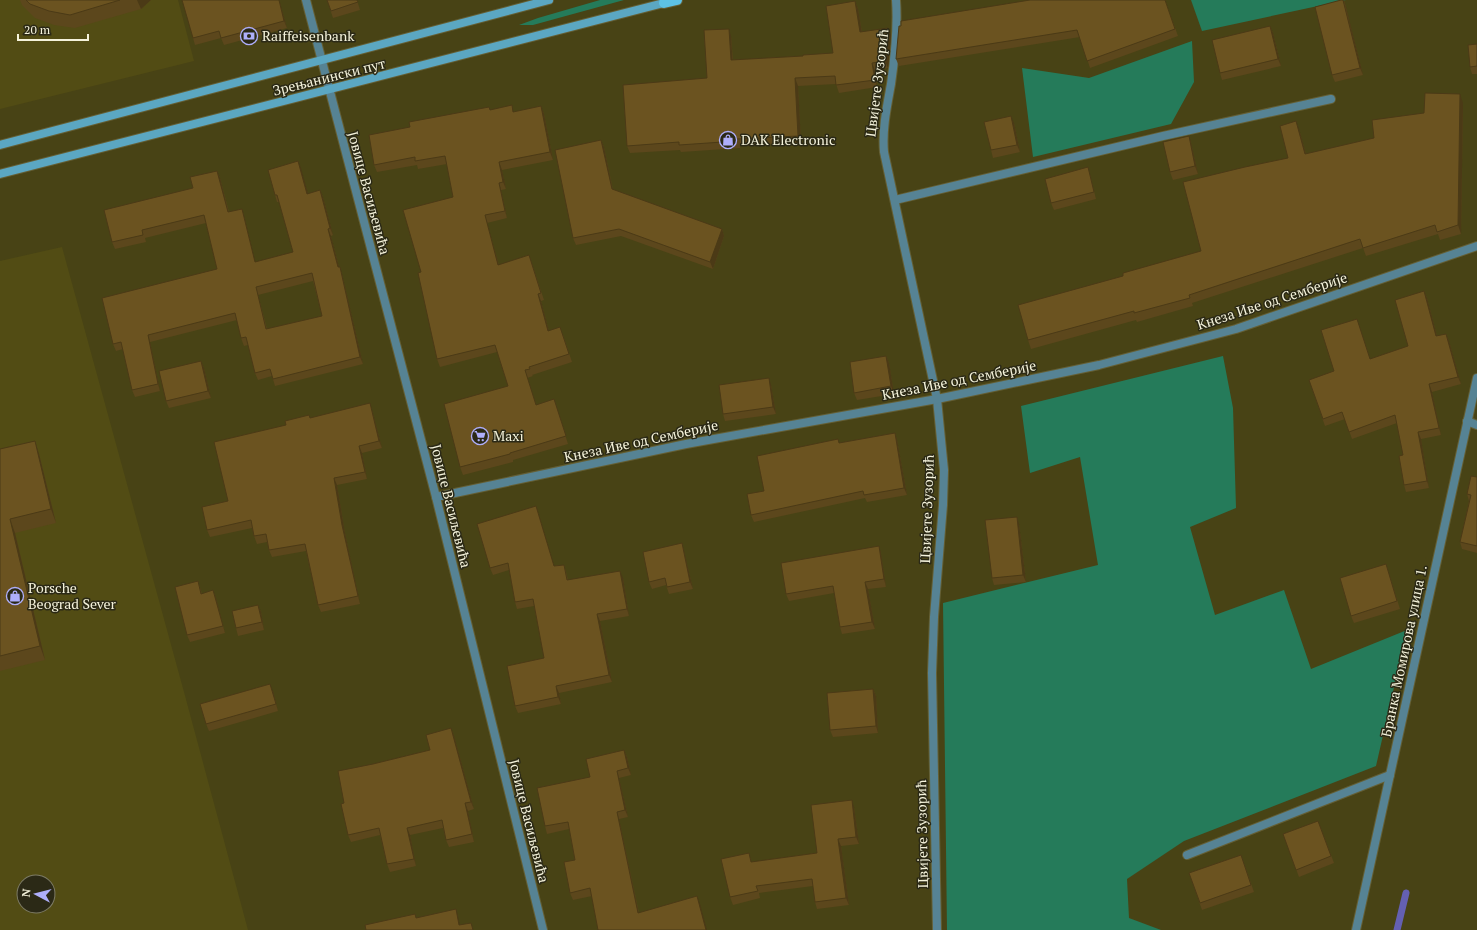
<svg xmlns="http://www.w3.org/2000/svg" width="1477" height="930" viewBox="0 0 1477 930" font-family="'PT Serif',serif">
	<rect width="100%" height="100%" fill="#484315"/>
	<g fill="#524c14" fill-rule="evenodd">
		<polygon points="0,0 178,0 194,61 0,109"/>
		<path d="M62,247L184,692L248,930H0V261ZM24,882H48V906H24Z"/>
	</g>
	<g fill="#257b5a">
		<polygon points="600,0 624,0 533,25 519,25 538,18"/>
		<polygon points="1191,0 1346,0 1202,31"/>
		<polygon points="1192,41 1194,82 1171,124 1033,157 1022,68 1089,78"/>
		<polygon points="1223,356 1233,408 1236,508 1190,527 1215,615 1284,590 1311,669 1407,630 1376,766 1184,841 1127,879 1129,918 1161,930 947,930 943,603 1098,565 1080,457 1030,473 1021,406"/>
	</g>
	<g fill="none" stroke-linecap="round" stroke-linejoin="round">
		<polyline stroke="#6460b2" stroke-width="7" points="1397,930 1406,893"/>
		<g stroke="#645f35" stroke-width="10">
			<g id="minor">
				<polyline points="306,0 436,497 543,930"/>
				<path d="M896,0C898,28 895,56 891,84C887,106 882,129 884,152L937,399L944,470L943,505L934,617L932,673L937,930"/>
				<polyline points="895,200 1163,136 1331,99"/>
				<polyline points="1467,421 1477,425"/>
				<polyline points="436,497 686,444 937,399 1099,365 1236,329 1477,246"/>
				<polyline points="1187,855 1390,775"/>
				<polyline points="1356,930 1477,378"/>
			</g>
		</g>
		<g stroke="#645f35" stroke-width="10">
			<g id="secondary">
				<polyline points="0,145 549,0"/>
				<polyline points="0,174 664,3"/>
			</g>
		</g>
		<g stroke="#645f35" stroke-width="12">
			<polyline id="primary" points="664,3 677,0"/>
		</g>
		<use href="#minor" stroke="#568394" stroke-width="8"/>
		<use href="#secondary" stroke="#5ba7c2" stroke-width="8"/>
		<use href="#primary" stroke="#5dc2e5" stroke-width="10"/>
	</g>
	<g fill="#5c471c" fill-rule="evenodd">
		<polygon points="20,0 151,0 141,9 75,28 54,25 35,18 22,5"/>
		<polygon points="279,0 287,28 224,45 221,38 195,45 193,38"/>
		<polygon points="327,0 357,0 360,10 333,18"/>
		<polygon points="1165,0 1178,36 1090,68 1080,37 899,66 896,59"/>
		<polygon points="1344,0 1346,7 1363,75 1335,82 1332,75"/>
		<polygon points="855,1 858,9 862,32 891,35 888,68 875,70 877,87 839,93 836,84 798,86 801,143 740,146 740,148 681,152 680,150 630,153 627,146 707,78 731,36 733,60 803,56 833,53"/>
		<polygon points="1270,26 1273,33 1281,66 1222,80 1220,73"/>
		<polygon points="1477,44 1477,74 1472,74 1470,67"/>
		<polygon points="1463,103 1461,234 1440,240 1438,234 1366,256 1363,248 1192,303 1193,306 1137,322 1136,320 1031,349 1028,340 1123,276 1201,251 1288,158 1299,129 1306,154 1374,138 1424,113"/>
		<polygon points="541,106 544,114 553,160 502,170 506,189 501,190 507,218 487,223 499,265 529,255 544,300 541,301 549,331 563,335 572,362 532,375 533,376 527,378 536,405 554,399 568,444 513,460 513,462 463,475 460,467 508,386 497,352 440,367 437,359 421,272 453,197 447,164 418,169 417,165 377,172 374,165 410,127 489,107 490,110 514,112"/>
		<polygon points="1014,123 1020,152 993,158 991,150"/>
		<polygon points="1189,136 1191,143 1198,174 1173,180 1170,172"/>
		<polygon points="601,140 604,147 613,190 722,229 724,236 713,269 621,236 576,245 573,238"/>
		<path d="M298,161L308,194L320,190L323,197L333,235L331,236L339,267L342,274L363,364L275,386L272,376L258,380L255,373L248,345L244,346L241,338L237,320L150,342L160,391L135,397L132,390L123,349L116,351L113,344L217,269L206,223L145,238L146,242L115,249L112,242L217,171L220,178L229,212L242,209L244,216L255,262L293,252L279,202H277L275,195ZM313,281L322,316L267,329L258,295Z"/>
		<polygon points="1090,175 1096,199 1054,210 1051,203"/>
		<polygon points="1424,291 1427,298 1437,336 1446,334 1449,341 1461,384 1432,392 1441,435 1421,439 1429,488 1406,492 1404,485 1403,455 1397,423 1352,439 1345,419 1325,426 1309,380 1408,346"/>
		<polygon points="886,356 889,363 894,394 857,400 854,393"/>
		<polygon points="201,361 204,368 211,398 169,408 166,401"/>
		<polygon points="771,385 776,414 725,421 723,414"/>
		<polygon points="372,410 382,448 362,453 367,479 337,485 345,533 360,604 321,612 318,605 306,551 272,557 269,550 267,542 257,544 254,536 252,528 210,537 207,530 286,425 309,415 310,418"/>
		<polygon points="895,433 897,440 907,495 867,502 865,498 754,522 751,515 764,491 839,443"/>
		<polygon points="0,449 39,454 56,523 15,533 45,660 0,671"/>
		<polygon points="1477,477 1477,553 1462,549 1460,542 1469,501 1467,494"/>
		<polygon points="536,506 554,566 564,565 566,572 568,580 623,578 629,616 600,621 612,682 559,693 561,704 518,713 515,706 544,658 534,606 517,609 515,602 509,570 493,575 490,568"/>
		<polygon points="1019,524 1026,582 994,585 992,578"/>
		<polygon points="682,543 684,551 693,589 669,594 666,585 652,589 649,582"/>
		<polygon points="879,546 881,554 886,587 868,589 875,629 842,634 840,627 834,593 789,601 786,594"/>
		<polygon points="1388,571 1400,609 1354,623 1351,616"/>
		<polygon points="198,581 202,594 213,590 216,598 225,633 190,642 187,635"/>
		<polygon points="258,605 261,612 264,630 238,636 236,628"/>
		<polygon points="873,689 876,696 878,733 833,737 830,730"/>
		<polygon points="273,691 278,711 209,731 206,724"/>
		<polygon points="451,728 454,736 474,809 468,811 474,842 449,847 446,840 443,828 410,835 416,866 390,872 387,864 380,835 351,842 348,835 344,803 373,764 430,750"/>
		<polygon points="624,750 627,757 631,775 619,778 628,817 619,819 639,913 700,904 598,930 592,896 573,900 570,893 575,860 569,829 547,834 545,826 590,777"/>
		<polygon points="854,807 859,844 841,846 849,905 817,909 815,902 813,886 759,893 760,898 733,905 730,897 752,862 817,853"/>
		<polygon points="1318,821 1334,863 1299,877 1283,834"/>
		<polygon points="1241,855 1254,892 1202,910 1189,873"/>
	</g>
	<g fill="#4b3a16">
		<polygon points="137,0 151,0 141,9"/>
		<polygon points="279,0 287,28 284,21"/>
		<polygon points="1344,0 1346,7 1363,75 1360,68"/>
		<polygon points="855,1 858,9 863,39 860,32"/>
		<polygon points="1270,26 1273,33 1281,66 1278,59"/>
		<polygon points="888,28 891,35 888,68 885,61"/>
		<polygon points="729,29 731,36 733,67 731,60"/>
		<polygon points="872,63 875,70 877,87 875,80"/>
		<polygon points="795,78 798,86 801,143 798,136"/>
		<polygon points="1460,94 1463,103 1461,234 1458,225"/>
		<polygon points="541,106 544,114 553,160 550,152"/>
		<polygon points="1011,116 1014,123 1020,152 1017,145"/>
		<polygon points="1296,121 1299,129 1308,162 1305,154"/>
		<polygon points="1189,136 1191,143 1198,174 1195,166"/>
		<polygon points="601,140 604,147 614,197 612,189"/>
		<polygon points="298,161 301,168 310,201 307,194"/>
		<polygon points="499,162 502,170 506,189 503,182"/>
		<polygon points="217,171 220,178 230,219 228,212"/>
		<polygon points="499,183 501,190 507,218 505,211"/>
		<polygon points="320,190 323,197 333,235 330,228"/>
		<polygon points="242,209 244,216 257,269 255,262"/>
		<polygon points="485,215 487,223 501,273 498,265"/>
		<polygon points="328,229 331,236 341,275 338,267"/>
		<polygon points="722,229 724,236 713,269 710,262"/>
		<polygon points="340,267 342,274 363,364 360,357"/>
		<polygon points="1424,291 1427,298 1439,344 1436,336"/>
		<polygon points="538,294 541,301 551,339 548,331"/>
		<polygon points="1446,334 1449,341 1461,384 1458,377"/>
		<polygon points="148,335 150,342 160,391 158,384"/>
		<polygon points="886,356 889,363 894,394 891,386"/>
		<polygon points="201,361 204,368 211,398 208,391"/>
		<polygon points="769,378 771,385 776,414 773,407"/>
		<polygon points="1429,384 1432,392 1441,435 1439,428"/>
		<polygon points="370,403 372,410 382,448 379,441"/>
		<polygon points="1418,432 1421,439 1429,488 1427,481"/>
		<polygon points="895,433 897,440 907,495 904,488"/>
		<polygon points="35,441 39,454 56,523 51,509"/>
		<polygon points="359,446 362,453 367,479 365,472"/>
		<polygon points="334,478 337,485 345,533 360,604 358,596 342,525"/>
		<polygon points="536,506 538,513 556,574 554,566"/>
		<polygon points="1017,517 1019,524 1026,582 1023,575"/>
		<polygon points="10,519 15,533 45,660 40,646"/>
		<polygon points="682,543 684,551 693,589 690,582"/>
		<polygon points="879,546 881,554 886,587 884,579"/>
		<polygon points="620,571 623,578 629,616 627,609"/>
		<polygon points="865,582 868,589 875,629 872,622"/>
		<polygon points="213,590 216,598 225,633 223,626"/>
		<polygon points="258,605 261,612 264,630 262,622"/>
		<polygon points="597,614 600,621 612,682 609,675"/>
		<polygon points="270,684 273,691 278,711 276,704"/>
		<polygon points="556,686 559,693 561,704 558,697"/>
		<polygon points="873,689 876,696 878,733 876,726"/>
		<polygon points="451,728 454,736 474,809 471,802"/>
		<polygon points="624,750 627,757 631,775 628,768"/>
		<polygon points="617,771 619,778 628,817 625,810"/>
		<polygon points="852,800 854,807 859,844 856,837"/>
		<polygon points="465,803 468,811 474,842 472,834"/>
		<polygon points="617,812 619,819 640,920 638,913"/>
		<polygon points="407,828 410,835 416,866 414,859"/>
		<polygon points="838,839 841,846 849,905 846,898"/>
		<polygon points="697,896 700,904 707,930 706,930"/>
		<polygon points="456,909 458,916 461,930 459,925"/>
	</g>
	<g fill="#6b5320" stroke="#4b3a16" fill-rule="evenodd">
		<polygon points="26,0 120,0 70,15 49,11 30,4"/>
		<polygon points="182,0 279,0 284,21 221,38 219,31 193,38"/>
		<polygon points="327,0 357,0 358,2 331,11"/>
		<polygon points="1030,0 1165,0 1175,29 1087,61 1077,30 896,59 899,26 901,26 901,21"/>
		<polygon points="1341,0 1343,0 1360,68 1332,75 1315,7"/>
		<polygon points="855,1 860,32 888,28 885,61 872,63 875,80 836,85 835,76 795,78 798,136 737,139 737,141 679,145 679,142 627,146 623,85 707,78 704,30 729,29 731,60 803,56 803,55 833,53 826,6"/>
		<polygon points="1270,26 1278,59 1220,73 1212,40"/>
		<polygon points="1477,44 1477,66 1470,67 1468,45"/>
		<polygon points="1425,93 1460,94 1458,225 1437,232 1435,225 1363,248 1360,239 1189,295 1190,298 1134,313 1134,311 1028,340 1018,305 1123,276 1123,273 1201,251 1183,182 1245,167 1288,158 1280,126 1296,121 1305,154 1374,138 1372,120 1424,113"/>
		<polygon points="512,105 513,112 541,106 550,152 499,162 503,182 499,183 505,211 485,215 498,265 529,255 541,293 538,294 548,331 560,327 569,354 529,367 530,369 525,370 536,405 554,399 566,436 510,453 510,454 460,467 444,404 508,386 495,345 437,359 418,273 421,272 403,210 453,197 445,156 415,161 415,157 374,165 369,135 410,127 409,122 489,107 490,110"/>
		<polygon points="1011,116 1017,145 991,150 984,122"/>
		<polygon points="1189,136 1195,166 1170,172 1163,142"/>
		<polygon points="601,140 612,189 722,229 710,262 619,229 573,238 555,150"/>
		<path d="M298,161L307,194L320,190L330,228L328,229L338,267H340L360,357L273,379L270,369L255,373L246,337L241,338L235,313L148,335L158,384L132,390L121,342L113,344L102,298L217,269L204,215L142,230L143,235L112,242L104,210L193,188L190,177L217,171L228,212L242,209L255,262L293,252L277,195H275L268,170ZM312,273L322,316L266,329L256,287Z"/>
		<polygon points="1088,167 1094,192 1051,203 1045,179"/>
		<polygon points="1424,291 1436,336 1446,334 1458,377 1429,384 1439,428 1418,432 1427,481 1404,485 1399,456 1403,455 1395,415 1349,432 1342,412 1323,419 1309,380 1334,371 1321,330 1357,319 1370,359 1408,346 1395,300"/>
		<polygon points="886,356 891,386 854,393 850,362"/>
		<polygon points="201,361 208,391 166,401 159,371"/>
		<polygon points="769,378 773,407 723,414 719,385"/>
		<polygon points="370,403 379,441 359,446 365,472 334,478 342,525 358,596 318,605 305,544 269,550 266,534 254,536 251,520 207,530 202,507 228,501 214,442 286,425 285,421 309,415 310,418"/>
		<polygon points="895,433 904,488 864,495 863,491 751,515 747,494 764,491 757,456 838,439 839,443"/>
		<polygon points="35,441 51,509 10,519 40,646 0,656 0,449"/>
		<polygon points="1471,476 1477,477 1477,546 1460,542 1471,495 1467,494"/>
		<polygon points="536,506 554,566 564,565 567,580 620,571 627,609 597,614 609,675 556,686 558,697 515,706 507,666 544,658 533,599 515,602 508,563 490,568 477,524"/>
		<polygon points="1017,517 1023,575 992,578 985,520"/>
		<polygon points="682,543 690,582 667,587 665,578 649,582 643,552"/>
		<polygon points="879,546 884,579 865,582 872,622 840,627 833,586 786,594 781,563"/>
		<polygon points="1386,564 1397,601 1351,616 1340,578"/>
		<polygon points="198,581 201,594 213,590 223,626 187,635 175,587"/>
		<polygon points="258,605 262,622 236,628 232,611"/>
		<polygon points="270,684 276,704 206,724 200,704"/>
		<polygon points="873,689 876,726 830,730 827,693"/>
		<polygon points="451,728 471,802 465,803 472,834 446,840 442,820 407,828 414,859 387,864 379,828 348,835 341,804 344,803 338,771 373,764 430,750 426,735"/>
		<polygon points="624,750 628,768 617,771 625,810 617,812 638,913 697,896 706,930 598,930 590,888 570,893 564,862 575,860 568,822 545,826 537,788 590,777 586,759"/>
		<polygon points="852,800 856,837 838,839 846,898 815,902 812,879 756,886 758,891 730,897 721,859 749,853 751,862 817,853 811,805"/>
		<polygon points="1318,821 1331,856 1296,870 1283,834"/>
		<polygon points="1241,855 1251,885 1200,903 1189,873"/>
		<polygon points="456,909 459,925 471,923 473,930 366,930 365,925 415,914 416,918"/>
	</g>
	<defs>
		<g id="bank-ring" transform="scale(0.9)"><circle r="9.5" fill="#2b2916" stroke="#aeaefa" stroke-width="1.5"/><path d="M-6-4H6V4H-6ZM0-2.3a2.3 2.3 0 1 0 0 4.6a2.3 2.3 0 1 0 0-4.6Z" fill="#aeaefa"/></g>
		<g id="shop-ring" transform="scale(0.9)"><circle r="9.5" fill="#2b2916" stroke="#aeaefa" stroke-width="1.5"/><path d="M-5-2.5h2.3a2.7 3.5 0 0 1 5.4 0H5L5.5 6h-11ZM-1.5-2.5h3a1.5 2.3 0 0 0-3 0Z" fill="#aeaefa"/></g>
		<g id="supermarket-ring" transform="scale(0.9)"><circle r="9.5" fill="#2b2916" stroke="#aeaefa" stroke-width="1.5"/><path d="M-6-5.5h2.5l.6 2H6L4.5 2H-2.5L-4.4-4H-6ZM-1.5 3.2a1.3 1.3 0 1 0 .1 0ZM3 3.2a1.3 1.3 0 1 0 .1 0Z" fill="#aeaefa"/></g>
	</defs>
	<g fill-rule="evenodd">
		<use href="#bank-ring" x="249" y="36"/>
		<use href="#shop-ring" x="728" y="140"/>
		<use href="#supermarket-ring" x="480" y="436"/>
		<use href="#shop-ring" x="15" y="596"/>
	</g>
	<g text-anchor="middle" stroke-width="3" stroke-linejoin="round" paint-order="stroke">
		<g font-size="14" fill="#f5f3db" stroke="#2b2916" text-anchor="start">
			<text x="262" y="41">Raiffeisenbank</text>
			<text x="741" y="145">DAK Electronic</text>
			<text x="493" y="441">Maxi</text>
			<text x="28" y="593">Porsche<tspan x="28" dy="16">Beograd Sever</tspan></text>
		</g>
		<g font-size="14" fill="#f5f3db" stroke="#2b2916">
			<text transform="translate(329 77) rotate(-14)" y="5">Зрењанински пут</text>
			<text transform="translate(877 83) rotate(-83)" y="5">Цвијете Зузорић</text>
			<text transform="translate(369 193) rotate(75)" y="5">Јовице Васиљевића</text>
			<text transform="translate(1272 301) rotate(-18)" y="5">Кнеза Иве од Семберије</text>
			<text transform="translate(959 380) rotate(-11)" y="5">Кнеза Иве од Семберије</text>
			<text transform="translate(641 441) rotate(-12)" y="5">Кнеза Иве од Семберије</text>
			<text transform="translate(451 506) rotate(76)" y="5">Јовице Васиљевића</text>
			<text transform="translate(927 509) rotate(-88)" y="5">Цвијете Зузорић</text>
			<text transform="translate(1404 651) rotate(-78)" y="5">Бранка Момирова улица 1.</text>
			<text transform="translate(529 821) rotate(76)" y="5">Јовице Васиљевића</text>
			<text transform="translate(922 834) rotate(-91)" y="5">Цвијете Зузорић</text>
		</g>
	</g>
	<g transform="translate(36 894) rotate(277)"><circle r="19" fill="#2b2916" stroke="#7c7a65"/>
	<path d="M0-3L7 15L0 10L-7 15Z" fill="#aeaefa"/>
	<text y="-6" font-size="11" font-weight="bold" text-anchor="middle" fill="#f5f3db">N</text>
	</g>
	<path d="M18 34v6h70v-6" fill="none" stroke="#f5f3db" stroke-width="2"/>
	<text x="24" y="34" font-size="12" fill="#f5f3db" stroke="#2b2916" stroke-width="3" paint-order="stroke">20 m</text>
</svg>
